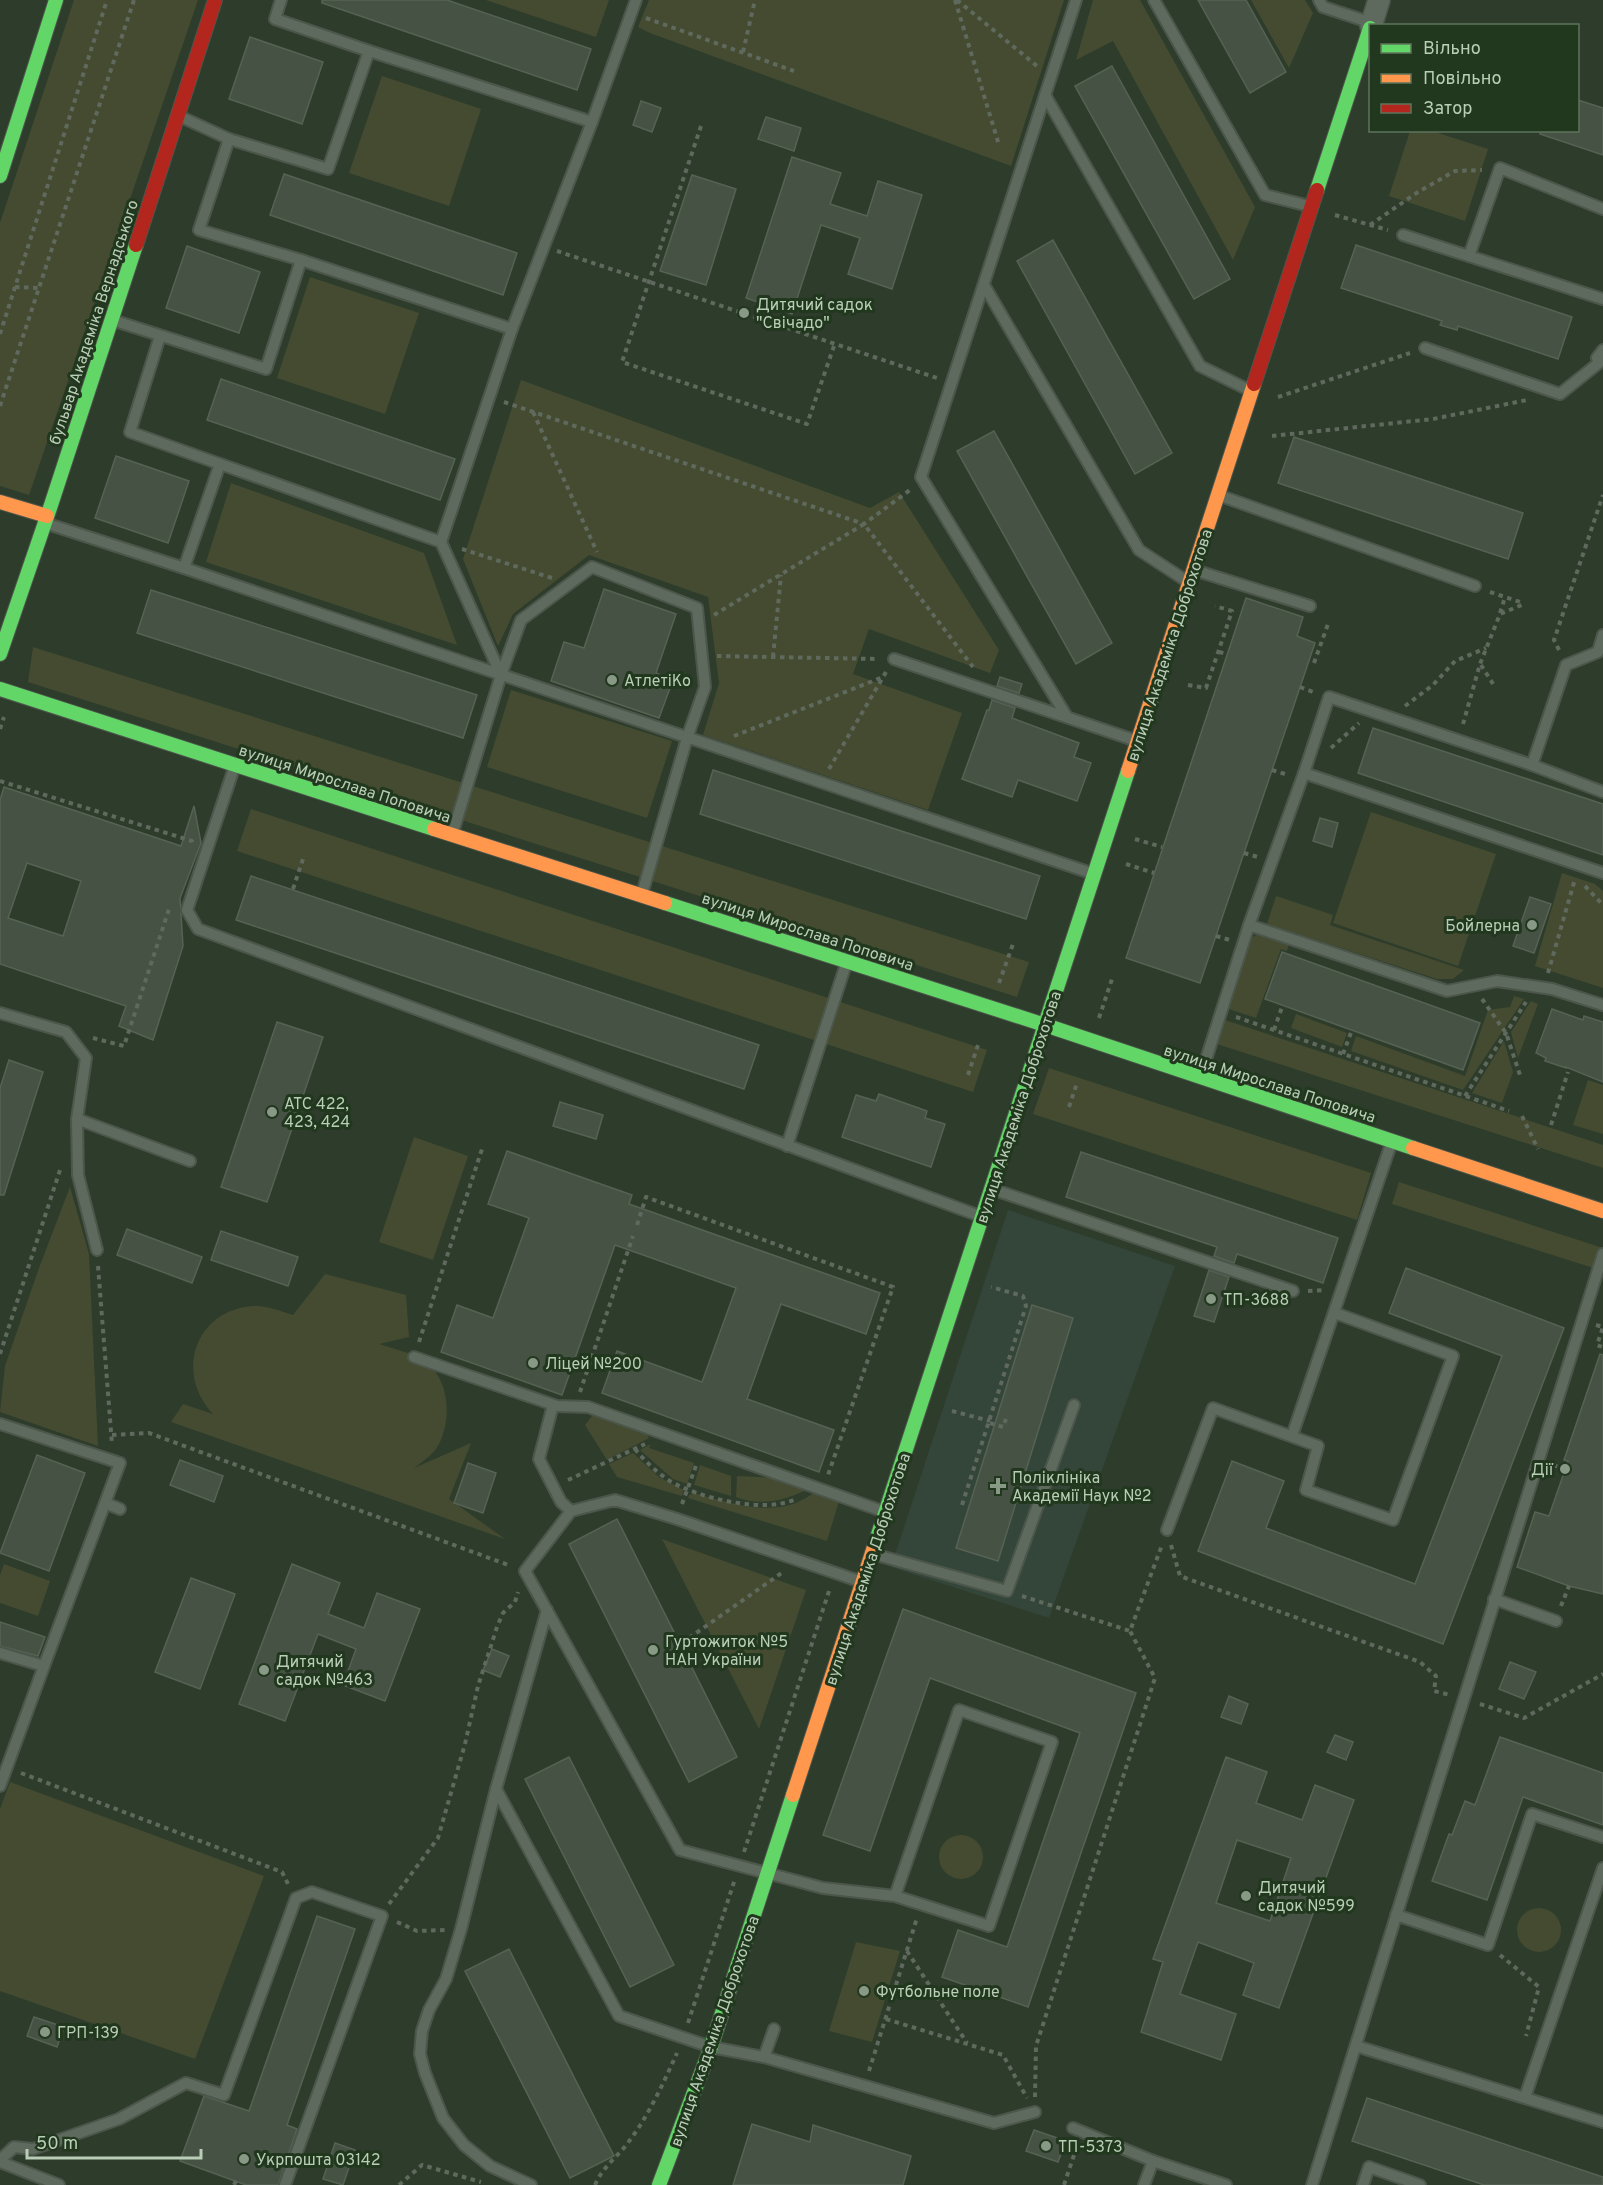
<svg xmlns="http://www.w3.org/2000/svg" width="1603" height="2185" viewBox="0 0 1603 2185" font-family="Overpass,sans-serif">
	<rect width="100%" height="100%" fill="#2e3c2c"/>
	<polygon fill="#34453a" points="1008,1210 1175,1266 1049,1618 891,1567"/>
	<g fill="#444b30">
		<polygon points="74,0 198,0 29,495 0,486 0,223"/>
		<polygon points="486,0 609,0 596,37"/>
		<polygon points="649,0 1064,0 1011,166 650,33 638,27"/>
		<polygon points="1093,0 1140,0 1255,207 1233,260 1113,41 1076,60"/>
		<polygon points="1251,0 1305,0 1313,13 1289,68"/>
		<polygon points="382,76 481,109 449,206 349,173"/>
		<polygon points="1410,131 1432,131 1488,149 1465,221 1389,196"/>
		<polygon points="310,277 419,313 385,414 277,378"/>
		<polygon points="521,380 870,508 899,492 999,650 990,673 869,629 853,674 962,713 928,810 703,735 719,683 708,597 589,555 513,614 498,646 463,559"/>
		<polygon points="231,483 424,553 457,645 206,562"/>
		<polygon points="33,647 1029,962 1017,997 28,682"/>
		<polygon points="511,690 672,741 647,818 487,767"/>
		<polygon points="251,809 987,1050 973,1092 237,851"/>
		<polygon points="1371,812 1496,854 1458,966 1333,923"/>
		<polygon points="1562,873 1595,884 1603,891 1603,988 1535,966"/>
		<polygon points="1276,896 1333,915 1330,925 1464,970 1453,979 1437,979 1267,924"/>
		<polygon points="1259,933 1289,943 1287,951 1281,949 1256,1018 1229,1009 1250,939"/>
		<polygon points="1514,996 1524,999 1463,1090 1351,1051 1356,1036 1465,1076 1488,1010 1510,1007"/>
		<polygon points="1531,1001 1538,1004 1518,1058 1511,1032"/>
		<polygon points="1296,1014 1347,1033 1342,1047 1291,1028"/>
		<polygon points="1225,1020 1603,1145 1603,1168 1217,1044"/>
		<polygon points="1504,1041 1513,1072 1502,1103 1472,1093"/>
		<polygon points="1049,1068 1371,1173 1357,1220 1033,1114"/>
		<polygon points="1588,1080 1603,1085 1603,1134 1573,1125"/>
		<polygon points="414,1137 468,1156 433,1260 379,1242"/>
		<polygon points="1399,1182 1603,1248 1603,1271 1392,1204"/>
		<polygon points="70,1187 89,1254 98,1446 0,1412 5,1366 39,1268"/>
		<path d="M325,1274L406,1295L409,1337L379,1344C391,1348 413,1353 423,1360C449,1377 452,1416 440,1442C435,1453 424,1461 414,1468L471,1443L449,1499L505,1539L171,1422L183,1404L213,1414C174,1373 195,1310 253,1306C266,1305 281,1311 293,1315Z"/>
		<polygon points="597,1415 646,1433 649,1438 607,1460 585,1425 592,1416"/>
		<polygon points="651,1444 649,1448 694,1463 687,1484 673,1479 640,1450"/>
		<polygon points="633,1453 659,1477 684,1490 682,1496 617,1477 609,1464"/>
		<polygon points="700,1465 731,1476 731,1496 694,1485"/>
		<path d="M737,1476L777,1478L810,1488C788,1500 761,1507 736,1497Z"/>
		<path d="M818,1491L840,1498L827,1541L688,1498L689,1495L695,1493C725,1502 761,1514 793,1504C802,1501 810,1495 818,1491Z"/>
		<polygon points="662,1539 806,1590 759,1729"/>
		<polygon points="4,1564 50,1581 38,1616 0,1603 0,1575"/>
		<polygon points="10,1782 264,1876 195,2059 0,1991 0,1809"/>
		<circle cx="961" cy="1857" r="22"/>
		<circle cx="1539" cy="1930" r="22"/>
		<polygon points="856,1942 900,1951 872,2042 829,2031"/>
	</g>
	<g fill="#455244" stroke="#566354" stroke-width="1.5" fill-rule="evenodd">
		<polygon points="322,0 447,0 591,49 577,90 322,3"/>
		<polygon points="1198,0 1246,0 1286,72 1250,93"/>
		<polygon points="250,37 323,62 302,124 229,99"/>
		<polygon points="1112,66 1230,279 1194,299 1075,86"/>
		<polygon points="1578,100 1603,108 1603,155 1540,134 1541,130 1578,130"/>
		<polygon points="641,101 661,108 652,132 633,125"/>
		<polygon points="766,117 801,128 794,151 758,139"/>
		<polygon points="792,157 841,173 830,204 867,216 878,181 922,195 892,289 848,274 860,238 821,225 792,314 746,298"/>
		<polygon points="284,174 517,253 503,295 270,215"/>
		<polygon points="692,175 736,189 706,285 660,271"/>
		<polygon points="1053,240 1172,453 1135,474 1017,261"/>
		<polygon points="1356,245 1572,317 1558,359 1458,326 1457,330 1440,325 1442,321 1341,288"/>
		<polygon points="187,246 260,272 239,333 166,308"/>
		<polygon points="221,379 455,459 440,500 207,420"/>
		<polygon points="994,431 1112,643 1076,664 957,451"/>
		<polygon points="1294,437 1523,513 1508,559 1278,483"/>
		<polygon points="116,456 189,481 168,543 95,518"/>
		<polygon points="604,589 676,614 656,673 673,680 659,718 551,681 564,642 584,648"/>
		<polygon points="151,590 477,695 463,738 137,633"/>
		<polygon points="1246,598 1303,617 1297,636 1315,643 1200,983 1126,958"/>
		<polygon points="1000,677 1022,684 1019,693 997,686"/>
		<polygon points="992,700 1015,708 1012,718 1079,743 1074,757 1091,763 1077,801 1018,780 1012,797 962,779 987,710 989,710"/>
		<polygon points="1373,728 1603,804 1603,855 1358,773"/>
		<polygon points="713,770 1040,876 1026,919 700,814"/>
		<path d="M4,787L181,846L194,806L201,843L180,898L183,946L153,1040L119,1026L126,1006L0,964V800ZM27,863L81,881L63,936L8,918Z"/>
		<polygon points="1320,818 1338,823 1332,847 1313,841"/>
		<polygon points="251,876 759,1045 744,1089 236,920"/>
		<polygon points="1530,897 1551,904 1534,953 1513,946"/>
		<polygon points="1282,952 1480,1023 1463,1070 1265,999"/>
		<polygon points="1552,1009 1583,1020 1584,1016 1603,1022 1603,1082 1566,1067 1566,1068 1545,1061 1546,1058 1536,1053"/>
		<polygon points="277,1022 323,1037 267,1202 221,1187"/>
		<polygon points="9,1060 43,1072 4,1195 0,1195 0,1088"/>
		<polygon points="879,1094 927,1111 925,1118 945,1124 931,1167 842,1137 856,1095 876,1101"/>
		<polygon points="560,1102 603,1115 596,1139 553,1126"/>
		<polygon points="507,1151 632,1195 629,1204 880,1293 866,1334 781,1304 747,1399 834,1430 819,1472 602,1393 617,1351 702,1382 736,1288 615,1245 562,1395 441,1352 457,1305 493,1318 529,1218 488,1204"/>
		<polygon points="1081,1152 1338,1238 1323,1283 1237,1254 1234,1263 1214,1256 1217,1247 1066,1197"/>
		<polygon points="127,1229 202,1257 192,1283 117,1255"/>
		<polygon points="221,1231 298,1257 288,1286 211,1260"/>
		<polygon points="1406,1268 1564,1328 1443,1644 1198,1551 1232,1461 1284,1481 1266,1528 1415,1584 1502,1356 1389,1313"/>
		<polygon points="1209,1270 1229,1277 1214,1322 1194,1316"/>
		<polygon points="1032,1305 1073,1318 998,1561 956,1548"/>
		<polygon points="1600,1354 1603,1355 1603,1594 1569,1586 1517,1567 1535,1512 1549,1516 1568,1461 1564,1460"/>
		<polygon points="37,1455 85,1473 49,1571 0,1553"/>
		<polygon points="180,1460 223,1476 214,1502 170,1485"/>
		<polygon points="468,1463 496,1473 483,1513 454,1503"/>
		<polygon points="617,1519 737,1757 689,1782 569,1544"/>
		<polygon points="292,1564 340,1583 328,1614 364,1628 377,1593 420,1609 385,1701 343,1685 356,1649 318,1634 285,1721 239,1704"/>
		<polygon points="191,1578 235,1594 200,1689 155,1672"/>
		<polygon points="903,1609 1136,1693 1028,2007 942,1977 958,1930 1007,1947 1080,1733 930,1678 870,1851 823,1835"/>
		<polygon points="0,1622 45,1637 38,1656 0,1646"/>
		<polygon points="492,1649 509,1656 500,1677 483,1670"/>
		<polygon points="1510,1662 1536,1672 1524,1699 1499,1689"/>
		<polygon points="1229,1696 1248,1704 1241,1724 1221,1717"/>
		<polygon points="1335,1735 1353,1742 1346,1760 1327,1752"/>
		<polygon points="1500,1737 1603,1773 1603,1825 1523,1797 1487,1900 1432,1881 1449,1834 1452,1835 1465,1801 1475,1805"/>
		<polygon points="569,1757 674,1965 630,1987 525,1779"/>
		<path d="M1226,1757L1267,1772L1256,1803L1302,1820L1315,1785L1354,1800L1279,2008L1243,1995L1254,1963L1198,1942L1180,1994L1236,2014L1221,2060L1141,2032L1163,1962L1153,1959ZM1237,1840L1291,1858L1270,1921L1216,1903Z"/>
		<polygon points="317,1916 355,1929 287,2125 297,2129 278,2185 246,2185 180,2161 204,2096 249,2111"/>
		<polygon points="509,1949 614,2156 570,2178 465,1971"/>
		<polygon points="34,2017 64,2027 57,2047 27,2036"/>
		<polygon points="1367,2098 1603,2177 1603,2185 1484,2185 1352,2141"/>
		<polygon points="752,2124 810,2142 813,2125 911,2156 903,2185 733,2185"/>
		<polygon points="1034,2130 1066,2141 1058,2162 1026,2151"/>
		<polygon points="335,2143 355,2150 343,2185 323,2179"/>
	</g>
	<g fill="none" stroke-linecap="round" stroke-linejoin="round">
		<g stroke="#4c564b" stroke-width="14">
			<g id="lane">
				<polyline points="1154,0 1265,195 1309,206"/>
				<polyline points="1319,0 1323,7 1372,23"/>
				<polyline points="369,51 592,122"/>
				<polyline points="1045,95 1200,366 1251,391"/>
				<polyline points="229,139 328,169 369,51 275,19 281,0"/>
				<polyline points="1403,235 1603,299"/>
				<polyline points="1469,256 1500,168 1603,209"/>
				<polyline points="301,260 512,329"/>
				<polyline points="984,285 1139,550 1188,582"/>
				<polyline points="112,320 266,369 301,260 199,230 229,139 179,116"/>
				<polyline points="1425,348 1560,394 1600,362 1597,358 1603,350"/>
				<polyline points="220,464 441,542 501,675"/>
				<polyline points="1218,495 1475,586"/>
				<polyline points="48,524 184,568 220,464 130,432 160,336"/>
				<polyline points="441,542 512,329 592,122 636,0"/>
				<polyline points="184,568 1091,873"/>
				<polyline points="1194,570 1310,606"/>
				<polyline points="894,659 1134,740"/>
				<polyline points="1067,717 921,477 1076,0"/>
				<polyline points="235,765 187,910 198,929 980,1216"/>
				<polyline points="1532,765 1566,665 1598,652 1603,635"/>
				<polyline points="1304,773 1603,873"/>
				<polyline points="453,832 501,675 521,620 592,567 697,608 705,687 687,738 642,894"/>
				<polyline points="1249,925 1447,991 1497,981 1552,989 1603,1005"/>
				<polyline points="0,1013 66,1032 86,1058 77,1119 78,1175 97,1250"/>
				<polyline points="1201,1075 1249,925 1304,773 1329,697 1532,765 1603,792"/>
				<polyline points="77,1119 190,1161"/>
				<polyline points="787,1146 846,964"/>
				<polyline points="992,1189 1293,1291"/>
				<polyline points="414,1357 557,1406 588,1407 885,1512"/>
				<polyline points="553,1405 539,1459 561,1502 571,1511"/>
				<polyline points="0,1424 120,1463 44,1666 0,1653"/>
				<polyline points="1292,1436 1391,1144"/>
				<polyline points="105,1503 120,1509"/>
				<polyline points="1167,1530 1213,1408 1318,1446 1306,1490 1393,1520 1453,1356 1335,1313"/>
				<polyline points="873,1554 1007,1591 1074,1405"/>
				<polyline points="862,1582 677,1519 615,1500 571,1511 525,1571 680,1850 823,1888 895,1896 989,1926 1052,1742 959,1710 895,1896"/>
				<polyline points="1494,1599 1556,1621"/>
				<polyline points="0,1786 44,1666"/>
				<polyline points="496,1789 619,2016 711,2047 764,2057 994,2123 1035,2112"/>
				<polyline points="1396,1915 1488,1945 1532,1814 1603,1837"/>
				<polyline points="1356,2046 1603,2122"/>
				<polyline points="764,2057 774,2029"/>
				<polyline points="1525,2097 1603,1868"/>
				<polyline points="1073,2128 1153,2161 1226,2185"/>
				<polyline points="0,2160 14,2147 33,2149 119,2119 186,2083 224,2095 296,1898 312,1892 382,1916 285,2185"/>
				<polyline points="0,2162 59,2185"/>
				<polyline points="531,2185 490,2166 464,2145 443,2118 425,2073 420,2054 422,2031 429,2010 446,1979 461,1929 496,1789 547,1610"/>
				<polyline points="1144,2185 1153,2161"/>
				<polyline points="1312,2185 1603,1254"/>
				<polyline points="1363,2185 1369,2167 1420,2185"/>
			</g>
		</g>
		<g stroke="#4c564b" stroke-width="24">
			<polyline id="street" points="1371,26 1379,0"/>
		</g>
		<g stroke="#4c564b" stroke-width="16">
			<g id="fast">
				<polyline points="0,176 56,0"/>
				<polyline points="1317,190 1370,28"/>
				<polyline points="0,654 51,505 136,245"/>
				<polyline points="0,689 434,829"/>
				<polyline points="665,903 1045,1025 1413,1148"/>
				<polyline points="874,1547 1128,771"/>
				<polyline points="659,2185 711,2047 793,1795"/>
			</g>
		</g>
		<g stroke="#4c564b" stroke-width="16">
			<g id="slow">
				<polyline points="0,502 47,516"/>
				<polyline points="1128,771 1254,384"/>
				<polyline points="434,829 665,903"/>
				<polyline points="1413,1148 1603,1211"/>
				<polyline points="793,1795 874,1547"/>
			</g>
		</g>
		<g stroke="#4c564b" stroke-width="16">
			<g id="jam">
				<polyline points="136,245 215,0"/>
				<polyline points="1254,384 1317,190"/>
			</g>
		</g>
		<g stroke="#5f695d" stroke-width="4" stroke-dasharray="4.5 4.5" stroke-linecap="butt">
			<polyline points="955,0 999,145"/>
			<polyline points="957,0 1037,66"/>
			<polyline points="646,18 794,71"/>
			<polyline points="743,52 755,0"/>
			<polyline points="701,126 622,362 807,424 835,343"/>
			<polyline points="1335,215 1388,230"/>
			<polyline points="1370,225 1418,192 1455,171 1482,170"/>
			<polyline points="557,251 937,378"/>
			<polyline points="15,287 39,288"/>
			<polyline points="0,334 107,0"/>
			<polyline points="1278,397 1410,353"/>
			<polyline points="504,402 864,524 910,490"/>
			<polyline points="0,406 134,0"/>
			<polyline points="533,412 597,552"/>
			<polyline points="1272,436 1433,419 1527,400"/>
			<polyline points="462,549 552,578"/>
			<polyline points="1490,592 1523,603"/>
			<polyline points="1500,613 1505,597"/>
			<polyline points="714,615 864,524 973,667"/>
			<polyline points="1559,650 1554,640 1603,495"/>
			<polyline points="1219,652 1227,654"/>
			<polyline points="717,656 878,659"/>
			<polyline points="773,657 781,575"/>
			<polyline points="1314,663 1328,624"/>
			<polyline points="1481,665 1495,687"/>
			<polyline points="1188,685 1206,688 1232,611 1215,606"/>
			<polyline points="1300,687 1313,692"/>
			<polyline points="1405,706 1433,685 1455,661 1486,648"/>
			<polyline points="1463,724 1480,664 1500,614 1524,604"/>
			<polyline points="0,729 4,717"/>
			<polyline points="734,736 883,677"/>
			<polyline points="1331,748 1359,723"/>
			<polyline points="829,769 886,672"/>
			<polyline points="1272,770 1288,775"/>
			<polyline points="0,781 192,841 192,843"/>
			<polyline points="1135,839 1162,847"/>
			<polyline points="1244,853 1258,857"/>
			<polyline points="1126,864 1154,873"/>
			<polyline points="1585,886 1603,905"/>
			<polyline points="293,889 304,856"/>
			<polyline points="1216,936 1230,940"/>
			<polyline points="1548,973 1575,879"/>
			<polyline points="999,983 1013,944"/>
			<polyline points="1482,999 1506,1033 1521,1078"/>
			<polyline points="1236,1017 1509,1111"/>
			<polyline points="1099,1018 1113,976"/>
			<polyline points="1274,1030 1282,1007"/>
			<polyline points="93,1038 124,1046 169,909"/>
			<polyline points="1343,1054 1352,1030"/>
			<polyline points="968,1075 979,1042"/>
			<polyline points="1465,1096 1526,1002"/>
			<polyline points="1069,1107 1077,1083"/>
			<polyline points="1522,1116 1538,1149"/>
			<polyline points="1551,1125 1568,1072"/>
			<polyline points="637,1225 646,1197 893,1287 828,1475"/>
			<polyline points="98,1266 112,1444"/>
			<polyline points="1308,1291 1325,1290"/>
			<polyline points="1596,1325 1603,1327 1597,1345 1602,1347"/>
			<polyline points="419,1342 482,1149"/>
			<polyline points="0,1354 60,1170"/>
			<polyline points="580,1392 633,1236"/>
			<polyline points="952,1411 990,1421"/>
			<polyline points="990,1423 1003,1427 1006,1419"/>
			<polyline points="112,1435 149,1433 511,1566"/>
			<path d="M635,1449C645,1461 656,1472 670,1481C698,1498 765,1514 796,1499"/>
			<polyline points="1553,1465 1565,1469"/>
			<polyline points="568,1480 645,1444"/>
			<polyline points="682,1504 697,1463"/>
			<polyline points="962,1505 1026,1306 1023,1296 991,1287"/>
			<polyline points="1171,1545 1180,1576 1420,1662 1436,1676 1434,1691 1450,1695"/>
			<polyline points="1022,1596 1130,1631 1162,1545"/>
			<polyline points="1561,1606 1569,1586"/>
			<polyline points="689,1638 783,1572"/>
			<polyline points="1480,1704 1524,1718 1603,1674"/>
			<polyline points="21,1773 282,1872 288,1884"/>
			<polyline points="744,1852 830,1588"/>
			<polyline points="389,1904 438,1838 465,1744 478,1686 497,1627 503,1613 515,1602 518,1592"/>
			<polyline points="397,1922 417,1931 445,1930"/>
			<polyline points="907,1951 967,2043"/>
			<polyline points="1500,1955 1539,1987 1526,2036"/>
			<polyline points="886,2019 1003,2055 1027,2098"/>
			<polyline points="688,2023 735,1879"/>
			<polyline points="869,2071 917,1918"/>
			<polyline points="1035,2097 1036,2046 1155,1678 1130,1631"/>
			<polyline points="234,2185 236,2181"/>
			<polyline points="399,2185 422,2165 481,2182"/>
			<path d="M595,2185C602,2168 616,2158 627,2144C648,2117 663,2084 677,2053"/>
			<polyline points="1064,2185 1077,2146"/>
		</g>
		<use href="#lane" stroke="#5e6a5d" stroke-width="10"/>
		<use href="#street" stroke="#5e6a5d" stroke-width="21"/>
		<use href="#fast" stroke="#63d668" stroke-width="14"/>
		<use href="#slow" stroke="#ff974d" stroke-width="14"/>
		<use href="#jam" stroke="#b3261e" stroke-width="14"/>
	</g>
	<g fill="#889a86" stroke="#22381e" stroke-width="2">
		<circle cx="744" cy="313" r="6"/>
		<circle cx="612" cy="680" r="6"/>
		<circle cx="1532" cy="925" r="6"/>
		<circle cx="272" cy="1112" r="6"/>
		<circle cx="1211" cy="1299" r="6"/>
		<circle cx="533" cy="1363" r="6"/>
		<circle cx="1565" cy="1469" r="6"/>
		<path d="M995 1477h6v6h6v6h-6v6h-6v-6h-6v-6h6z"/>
		<circle cx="653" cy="1650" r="6"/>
		<circle cx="264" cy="1670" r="6"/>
		<circle cx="1246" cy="1896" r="6"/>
		<circle cx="864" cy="1991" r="6"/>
		<circle cx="45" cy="2032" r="6"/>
		<circle cx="1046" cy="2146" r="6"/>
		<circle cx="244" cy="2159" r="6"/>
	</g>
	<g text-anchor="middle" stroke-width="6" stroke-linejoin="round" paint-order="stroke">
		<g font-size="16" fill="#b9cdb7" stroke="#22381e" text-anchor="start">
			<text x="756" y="310">Дитячий садок<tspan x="756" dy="18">"Свічадо"</tspan></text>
			<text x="624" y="686">АтлетіКо</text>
			<text x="1520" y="931" text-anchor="end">Бойлерна</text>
			<text x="284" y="1109">АТС 422,<tspan x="284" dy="18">423, 424</tspan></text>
			<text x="1223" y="1305">ТП-3688</text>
			<text x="545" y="1369">Ліцей №200</text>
			<text x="1553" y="1475" text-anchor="end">Дії</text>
			<text x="1012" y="1483">Поліклініка<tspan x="1012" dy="18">Академії Наук №2</tspan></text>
			<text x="665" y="1647">Гуртожиток №5<tspan x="665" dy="18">НАН України</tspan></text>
			<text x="276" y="1667">Дитячий<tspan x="276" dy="18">садок №463</tspan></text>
			<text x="1258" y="1893">Дитячий<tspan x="1258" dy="18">садок №599</tspan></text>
			<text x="876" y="1997">Футбольне поле</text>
			<text x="57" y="2038">ГРП-139</text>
			<text x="1058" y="2152">ТП-5373</text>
			<text x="256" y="2165">Укрпошта 03142</text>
		</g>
		<g font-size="16" fill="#b9cdb7" stroke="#22381e">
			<text transform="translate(93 322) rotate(-72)" y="6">бульвар Академіка Вернадського</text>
			<text transform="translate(1169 645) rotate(-72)" y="6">вулиця Академіка Доброхотова</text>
			<text transform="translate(345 783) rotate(18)" y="6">вулиця Мирослава Поповича</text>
			<text transform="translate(808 931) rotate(18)" y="6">вулиця Мирослава Поповича</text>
			<text transform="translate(1270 1083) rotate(18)" y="6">вулиця Мирослава Поповича</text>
			<text transform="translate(1018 1107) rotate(-72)" y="6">вулиця Академіка Доброхотова</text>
			<text transform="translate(867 1569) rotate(-72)" y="6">вулиця Академіка Доброхотова</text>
			<text transform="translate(714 2031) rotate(-71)" y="6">вулиця Академіка Доброхотова</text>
		</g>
	</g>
	<rect x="1369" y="24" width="210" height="108" fill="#22381e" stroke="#5e745b" stroke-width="1.5"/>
	<rect x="1381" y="44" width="30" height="9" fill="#63d668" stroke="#5e745b" stroke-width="1.5"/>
	<text x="1423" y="54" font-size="18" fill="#b9cdb7">Вільно</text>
	<rect x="1381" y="74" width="30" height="9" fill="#ff974d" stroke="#5e745b" stroke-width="1.5"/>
	<text x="1423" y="84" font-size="18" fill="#b9cdb7">Повільно</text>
	<rect x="1381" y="104" width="30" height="9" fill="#b3261e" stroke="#5e745b" stroke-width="1.5"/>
	<text x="1423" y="114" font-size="18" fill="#b9cdb7">Затор</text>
	<path d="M27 2149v9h174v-9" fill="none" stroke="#b9cdb7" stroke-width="3"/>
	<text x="36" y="2149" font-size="18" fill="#b9cdb7" stroke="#22381e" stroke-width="4.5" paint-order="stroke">50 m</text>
</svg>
